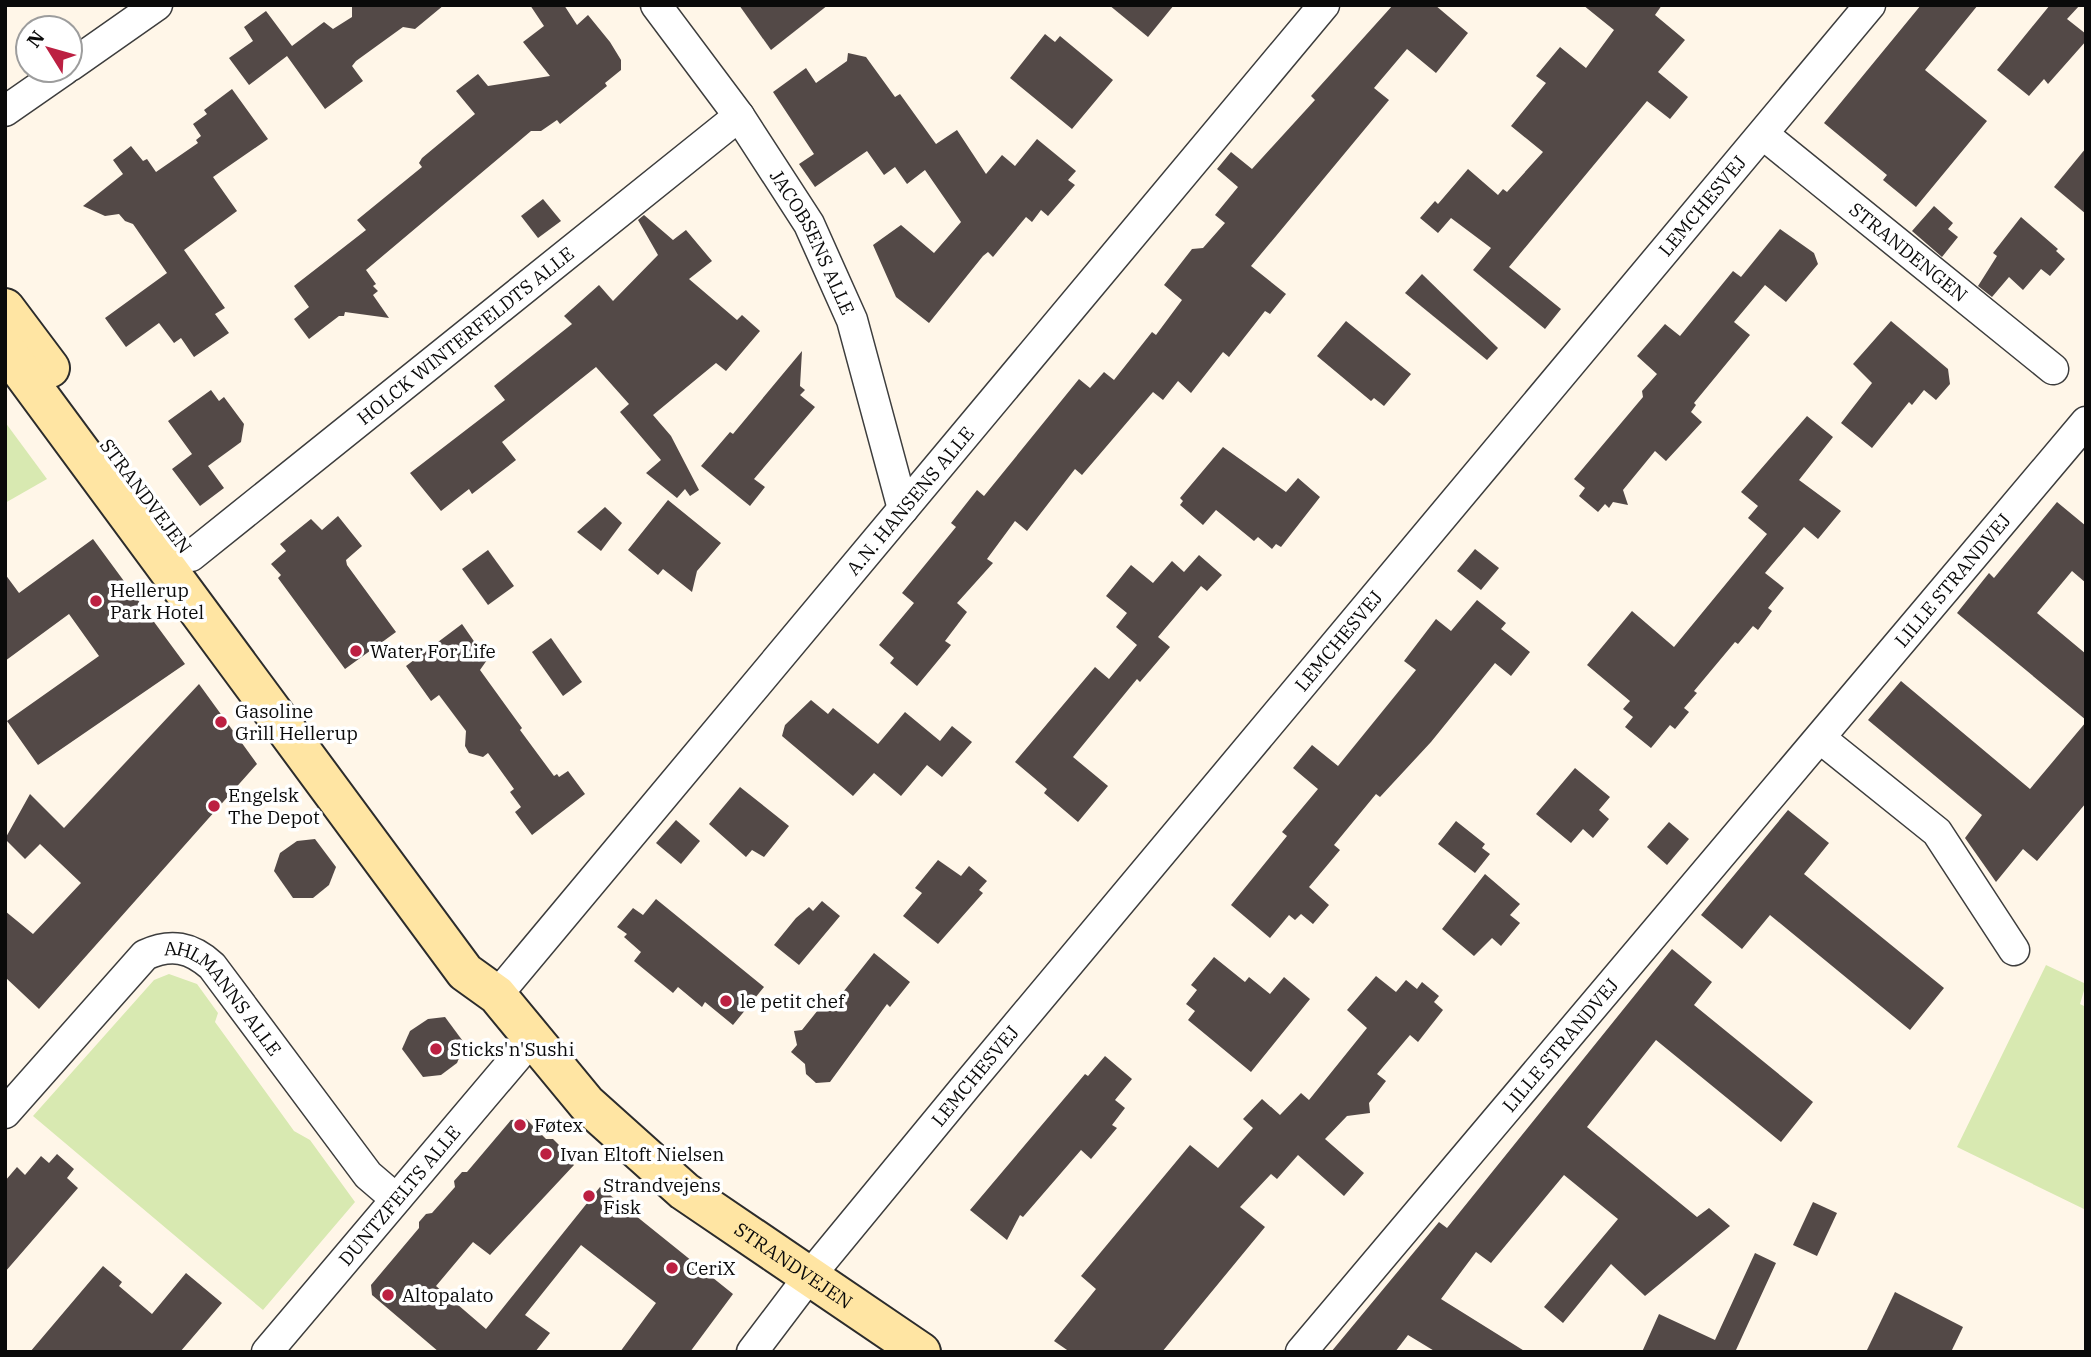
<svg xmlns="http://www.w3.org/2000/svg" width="2091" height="1357" viewBox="0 0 2091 1357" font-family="'IBM Plex Serif',serif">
	<rect width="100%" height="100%" fill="#fff6e8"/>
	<g fill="#d8e9b1">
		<polygon points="5,422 47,479 5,503"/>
		<polygon points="2046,965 2086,984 2080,1004 2086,1007 2086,1210 1957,1147"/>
		<polygon points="169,974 197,984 218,1013 215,1022 294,1131 310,1140 355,1202 263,1310 33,1116 154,980"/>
	</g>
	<g fill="#534947">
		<polygon points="352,5 444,5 415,29 403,27 356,61 352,66 363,81 325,109 287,56 249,85 229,58 253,41 244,27 266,11 292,46 324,22 333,29 352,17"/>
		<polygon points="530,5 564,5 577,25 588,15 610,42 621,60 621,70 605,83 607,86 560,124 557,120 541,131 531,131 366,270 376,284 373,286 378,291 373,295 389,318 345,312 344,316 339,316 309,339 294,319 309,307 294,286 366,230 357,220 422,167 419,163 422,158 475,114 456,91 478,74 488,86 550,76 523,42 544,26"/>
		<polygon points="739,5 828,5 771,50"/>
		<polygon points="1109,5 1174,5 1148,37"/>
		<polygon points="1393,5 1435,5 1468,33 1436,73 1407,49 1374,88 1389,100 1251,266 1286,294 1270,314 1265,311 1229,357 1223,352 1191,393 1178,381 1163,400 1153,392 1082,475 1075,469 1027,531 1015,521 987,559 993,563 957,603 967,612 945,641 951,645 917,686 890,663 894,658 879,645 914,603 902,593 956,527 951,523 977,490 984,496 1079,379 1090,388 1104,372 1114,380 1152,332 1156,335 1182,300 1164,285 1192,249 1203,248 1225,223 1215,215 1238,187 1217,169 1231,152 1252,169 1315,100 1311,96"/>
		<polygon points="1583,5 1662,5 1655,15 1685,40 1658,72 1688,97 1670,119 1647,101 1509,267 1561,309 1545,329 1473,270 1491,248 1451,218 1438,233 1420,218 1435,201 1438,204 1468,169 1498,195 1503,189 1507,192 1543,152 1511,126 1546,83 1536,76 1560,47 1586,68 1614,30"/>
		<polygon points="1921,5 1978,5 1925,70 1987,121 1916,207 1883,180 1887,175 1824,123"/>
		<polygon points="2050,5 2080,5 2067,19 2086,34 2086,41 2048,84 2044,79 2029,96 1997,70"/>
		<polygon points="1045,34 1055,42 1060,36 1113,80 1072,129 1010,78"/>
		<polygon points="848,53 866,57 895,97 900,94 936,144 957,130 986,174 1002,155 1015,166 1037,139 1076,171 1068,180 1075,185 1048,216 1041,210 1032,222 1026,217 993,257 988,252 983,256 929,323 896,297 873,245 901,225 934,253 961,222 925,170 907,184 895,167 884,175 867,151 815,187 799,164 814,154 773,92 806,68 816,83 847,61"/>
		<polygon points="232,89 268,139 213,177 237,211 184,250 225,308 215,314 229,333 194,357 181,338 174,343 159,323 126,347 105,318 167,273 133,224 125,221 119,214 105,216 83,206 123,174 113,160 131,146 143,161 147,159 156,172 198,143 196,140 201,136 193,124 207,114 204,110"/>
		<polygon points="2086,148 2086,214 2054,187"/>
		<polygon points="543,199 561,221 538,238 521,216"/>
		<polygon points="1934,206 1953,223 1948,229 1958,237 1942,257 1912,231"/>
		<polygon points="644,215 673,240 686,230 712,261 689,279 737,320 742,315 760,331 726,371 716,363 653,415 671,436 699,490 690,496 685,489 677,498 646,473 661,460 620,412 629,404 596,367 502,442 516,460 472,494 469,489 441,511 410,473 505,400 494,386 572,324 564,316 599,285 613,301 658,255 638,220"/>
		<polygon points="2021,217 2058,249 2056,251 2065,259 2050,276 2041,269 2023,290 2009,277 1992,297 1978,286 1997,256 1993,253"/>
		<polygon points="1780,229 1814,253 1818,264 1786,302 1765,285 1734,322 1750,335 1694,403 1696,405 1691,412 1702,422 1666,461 1655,451 1623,490 1628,505 1613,502 1609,508 1605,504 1598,512 1579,496 1585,488 1574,479 1643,397 1642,391 1657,374 1637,356 1665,324 1680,336 1733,271 1741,277"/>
		<polygon points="1422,274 1498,348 1487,360 1405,293"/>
		<polygon points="1346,321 1411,374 1384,406 1374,398 1371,401 1317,356"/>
		<polygon points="1891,321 1948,369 1950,384 1936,400 1924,390 1912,405 1909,402 1872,448 1841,423 1872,383 1853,364"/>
		<polygon points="802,351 800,386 805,390 800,395 815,407 754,479 765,487 750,506 701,466 730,432 733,434"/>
		<polygon points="211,390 219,401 224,397 244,424 241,442 208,466 224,488 200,506 172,469 192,454 168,421"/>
		<polygon points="1807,416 1833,437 1799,480 1841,511 1818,539 1804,527 1765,573 1784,588 1768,608 1772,611 1758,630 1753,626 1738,644 1735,642 1694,691 1697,693 1684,708 1689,712 1675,729 1670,725 1651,748 1625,727 1633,717 1623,709 1630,701 1587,665 1632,611 1674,647 1767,534 1748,518 1758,506 1741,492"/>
		<polygon points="1223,447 1286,492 1298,478 1320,497 1281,547 1276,544 1272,549 1258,537 1254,541 1216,510 1203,525 1180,505 1183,501 1180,498"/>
		<polygon points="668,500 721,543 697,571 692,592 663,569 658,575 628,550"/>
		<polygon points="2057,502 2086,526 2086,583 2072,571 2037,613 2086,654 2086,720 1957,613 1989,573 1994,578"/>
		<polygon points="605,507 622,523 601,551 577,532"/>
		<polygon points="338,516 362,546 346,560 347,565 396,632 345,669 278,578 281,575 271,564 286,551 280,544 311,519 322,530"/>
		<polygon points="93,539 185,664 38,765 7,721 99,656 69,614 5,661 5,574 19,593"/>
		<polygon points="1475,549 1499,568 1481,590 1457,571"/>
		<polygon points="488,550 514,586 488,605 462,569"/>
		<polygon points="1199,555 1222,575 1207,591 1201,586 1158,637 1170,647 1140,682 1137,679 1073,757 1108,786 1078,822 1044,793 1047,789 1015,762 1095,667 1109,679 1137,645 1116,627 1127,613 1106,596 1131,565 1153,583 1172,561 1184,572"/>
		<polygon points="1477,600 1506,623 1501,629 1530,652 1511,676 1495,663 1431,742 1380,797 1376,794 1334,845 1340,850 1309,887 1329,905 1313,924 1301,914 1295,920 1289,915 1270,938 1231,905 1287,836 1282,832 1318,789 1293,768 1312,745 1338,766 1416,670 1404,661 1436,619 1451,631"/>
		<polygon points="462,624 487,660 480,670 522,728 520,730 554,776 557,774 559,777 568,771 585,794 532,835 515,812 521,807 510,792 514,789 488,753 483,757 469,753 465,746 466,731 439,695 431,701 406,666"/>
		<polygon points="551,638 582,682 563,696 532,652"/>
		<polygon points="1901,681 2030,789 2086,722 2086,803 2037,861 2023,849 1996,882 1965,838 1982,815 1868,720"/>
		<polygon points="199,684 257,764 39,1009 5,977 5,911 33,934 81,883 40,844 25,859 5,839 30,794 64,828"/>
		<polygon points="811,700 828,714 833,708 878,744 905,712 940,741 952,726 972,742 942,777 927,765 901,796 874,773 853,796 782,736 785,725"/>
		<polygon points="1575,768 1610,797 1599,810 1609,819 1593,838 1583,829 1571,843 1536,814"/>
		<polygon points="740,787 789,826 764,857 752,850 746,857 709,824"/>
		<polygon points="1788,810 1829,843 1804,874 1944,988 1910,1030 1770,915 1742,949 1701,915"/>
		<polygon points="676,820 700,841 681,864 656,843"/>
		<polygon points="1456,821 1485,844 1482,848 1490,854 1475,873 1438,844"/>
		<polygon points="1669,822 1689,839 1667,865 1647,847"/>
		<polygon points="315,839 336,867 329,885 313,898 293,898 274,871 280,853 297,841"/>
		<polygon points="938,860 961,876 969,866 987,881 979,890 983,893 938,944 903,916 922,893 915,888"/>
		<polygon points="1485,874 1520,904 1510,915 1520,923 1501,946 1492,938 1474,956 1442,929"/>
		<polygon points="656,899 764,987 733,1025 705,1002 702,1007 678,987 673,993 634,961 641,952 624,937 627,934 617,927 633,908 643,915"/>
		<polygon points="822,901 840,916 799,965 774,945 796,918 809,907 813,911"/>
		<polygon points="1672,949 1712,982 1694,1005 1813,1102 1781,1142 1656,1040 1587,1127 1697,1217 1709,1208 1730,1226 1645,1296 1611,1264 1563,1323 1544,1307 1618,1219 1564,1175 1491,1263 1476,1252 1441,1299 1526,1352 1436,1352 1408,1335 1395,1352 1331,1352 1439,1222 1447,1228"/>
		<polygon points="874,953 910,982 890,1007 887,1004 830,1082 816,1083 806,1074 805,1064 791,1052 797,1045 794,1031 802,1030 822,1005 828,1011"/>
		<polygon points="1214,957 1245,982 1249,977 1270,994 1284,977 1310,999 1251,1072 1188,1020 1195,1011 1186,1004 1197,990 1191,985"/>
		<polygon points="1376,976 1396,992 1406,980 1417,989 1422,982 1439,996 1434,1002 1443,1010 1418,1042 1410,1035 1377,1074 1386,1081 1369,1103 1370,1113 1347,1116 1325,1139 1364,1173 1344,1196 1298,1155 1277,1179 1271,1174 1240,1207 1265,1227 1162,1352 1070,1352 1054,1341 1096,1289 1081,1276 1190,1145 1218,1168 1253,1128 1243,1119 1262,1099 1280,1115 1301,1093 1309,1100 1367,1028 1347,1010"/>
		<polygon points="445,1017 465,1044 457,1063 441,1075 423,1077 402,1049 410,1031 428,1019"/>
		<polygon points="1105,1056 1132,1079 1115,1100 1125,1108 1112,1125 1117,1128 1091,1159 1081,1150 1023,1217 1020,1215 1007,1240 970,1210 1085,1074 1088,1076"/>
		<polygon points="526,1119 546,1139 553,1139 561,1147 561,1153 574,1165 490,1255 473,1242 436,1286 486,1329 600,1187 733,1294 690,1352 620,1352 656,1303 581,1245 525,1315 550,1333 535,1352 439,1352 372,1295 371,1285 419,1228 419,1222 426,1214 432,1213 455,1187 454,1181 462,1172 467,1172 511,1120"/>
		<polygon points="57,1154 74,1169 67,1178 78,1188 5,1272 5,1181 17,1167 25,1175 41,1156 49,1163"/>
		<polygon points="1813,1202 1837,1213 1817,1256 1793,1245"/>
		<polygon points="1755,1253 1776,1263 1736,1350 1740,1352 1642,1352 1659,1314 1715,1340"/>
		<polygon points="103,1266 122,1282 119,1286 152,1314 186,1273 222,1303 180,1352 30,1352"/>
		<polygon points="1895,1292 1963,1327 1951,1352 1866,1352"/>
	</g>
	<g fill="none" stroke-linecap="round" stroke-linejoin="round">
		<g stroke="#3d3d3d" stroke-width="33">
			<g id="minor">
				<path id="s1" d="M656,5L739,116L809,224L852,320L903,509"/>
				<polyline points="70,66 157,5"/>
				<polyline points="5,111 64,70"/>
				<path id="s2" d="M1764,135L2053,369"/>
				<path id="s3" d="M191,556L739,116"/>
				<polyline points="1820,738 1937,832 2014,950"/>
				<path id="s4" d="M497,995L1324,5"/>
				<path id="s5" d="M5,1113L145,955C171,943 191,947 212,966L368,1175L396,1199"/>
				<path id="s6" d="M267,1352L531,1040"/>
				<path id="s7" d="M752,1352L808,1278L967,1085L1870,5"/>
				<path id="s8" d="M1301,1352L2086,422"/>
			</g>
		</g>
		<g stroke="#2c2c2c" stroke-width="42">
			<g id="secondary">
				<polyline points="5,308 50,368"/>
				<path id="s9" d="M5,349L465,972L497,995L587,1104L684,1191L921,1352"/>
			</g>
		</g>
		<use href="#minor" stroke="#fff" stroke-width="30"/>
		<use href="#secondary" stroke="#ffe5a3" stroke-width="38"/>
	</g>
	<g fill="#bc2042" stroke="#fff" stroke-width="2.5">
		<circle cx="96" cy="601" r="7"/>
		<circle cx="356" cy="651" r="7"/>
		<circle cx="221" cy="722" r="7"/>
		<circle cx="214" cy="806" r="7"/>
		<circle cx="726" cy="1001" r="7"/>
		<circle cx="436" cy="1049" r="7"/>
		<circle cx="520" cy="1125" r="7"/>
		<circle cx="546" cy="1154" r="7"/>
		<circle cx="589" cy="1196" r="7"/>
		<circle cx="672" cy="1268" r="7"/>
		<circle cx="388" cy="1295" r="7"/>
	</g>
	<g text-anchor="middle" stroke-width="7" stroke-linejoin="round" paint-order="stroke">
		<g font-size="19" fill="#0a0a0a" stroke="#fff">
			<text dy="7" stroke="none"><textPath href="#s7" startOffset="1489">LEMCHESVEJ</textPath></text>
			<text dy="7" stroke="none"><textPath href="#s1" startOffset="285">JACOBSENS ALLE</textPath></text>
			<text dy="7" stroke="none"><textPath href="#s2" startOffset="186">STRANDENGEN</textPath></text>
			<text dy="7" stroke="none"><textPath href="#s3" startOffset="352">HOLCK WINTERFELDTS ALLE</textPath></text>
			<text transform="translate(146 496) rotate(53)" y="7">STRANDVEJEN</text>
			<text dy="7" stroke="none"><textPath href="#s4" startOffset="644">A.N. HANSENS ALLE</textPath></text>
			<text dy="7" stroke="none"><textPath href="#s8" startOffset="1010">LILLE STRANDVEJ</textPath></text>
			<text dy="7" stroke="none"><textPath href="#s7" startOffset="922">LEMCHESVEJ</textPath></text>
			<text dy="7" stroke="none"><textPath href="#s5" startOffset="312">AHLMANNS ALLE</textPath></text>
			<text dy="7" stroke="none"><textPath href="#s8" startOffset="402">LILLE STRANDVEJ</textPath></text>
			<text dy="7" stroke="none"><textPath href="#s7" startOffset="355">LEMCHESVEJ</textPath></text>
			<text dy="7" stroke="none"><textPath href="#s6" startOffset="205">DUNTZFELTS ALLE</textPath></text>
			<text dy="7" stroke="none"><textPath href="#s9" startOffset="1218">STRANDVEJEN</textPath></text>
		</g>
		<g font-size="19" fill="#0a0a0a" stroke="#fff" text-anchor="start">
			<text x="110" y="597">Hellerup<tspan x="110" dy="22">Park Hotel</tspan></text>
			<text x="370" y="658">Water For Life</text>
			<text x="235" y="718">Gasoline<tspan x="235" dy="22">Grill Hellerup</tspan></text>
			<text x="228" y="802">Engelsk<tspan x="228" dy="22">The Depot</tspan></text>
			<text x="740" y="1008">le petit chef</text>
			<text x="450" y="1056">Sticks'n'Sushi</text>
			<text x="534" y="1132">Føtex</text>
			<text x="560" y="1161">Ivan Eltoft Nielsen</text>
			<text x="603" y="1192">Strandvejens<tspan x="603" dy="22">Fisk</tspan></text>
			<text x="686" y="1275">CeriX</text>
			<text x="402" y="1302">Altopalato</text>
		</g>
	</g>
	<rect width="2091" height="1357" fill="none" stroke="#0a0a0a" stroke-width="14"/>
	<g transform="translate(49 49) rotate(307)"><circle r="33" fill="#ffffff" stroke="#9d9d9d" stroke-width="2"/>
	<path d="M0-5L12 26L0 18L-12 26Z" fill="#bc2042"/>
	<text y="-10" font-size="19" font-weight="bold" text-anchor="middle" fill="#0a0a0a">N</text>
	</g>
</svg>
